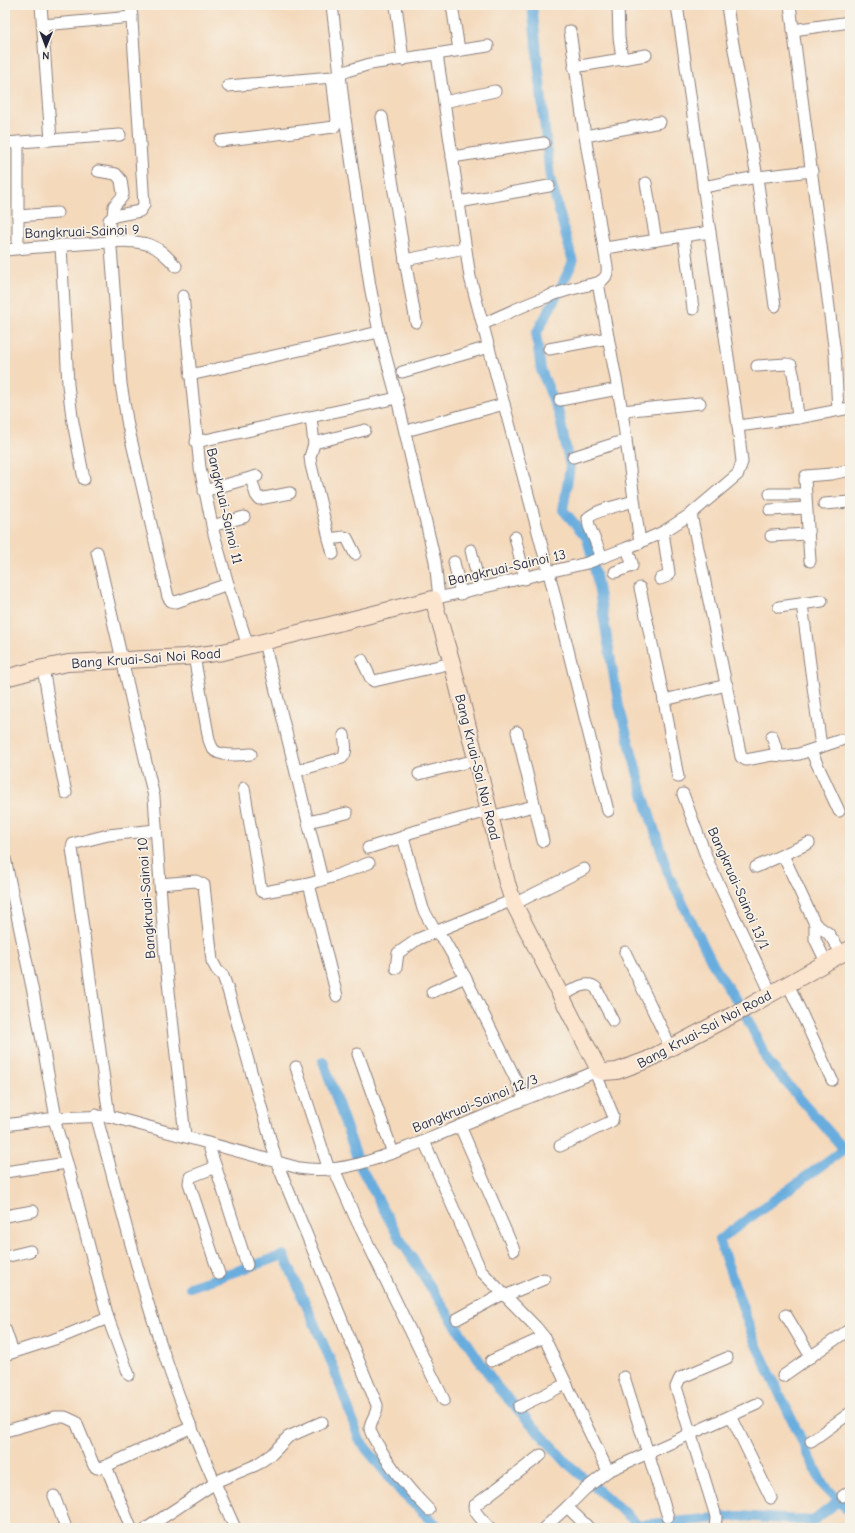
<svg xmlns="http://www.w3.org/2000/svg" width="855" height="1533" viewBox="0 0 855 1533" font-family="'Comic Neue',sans-serif">
	<rect width="100%" height="100%" fill="#f7f3e8"/>
	<filter id="ink" filterUnits="userSpaceOnUse"><feTurbulence type="fractalNoise" baseFrequency=".025" numOctaves="2"/><feDisplacementMap in="SourceGraphic" scale="8" xChannelSelector="R" yChannelSelector="G"/><feConvolveMatrix kernelMatrix="1 2 1 2 8 2 1 2 1" color-interpolation-filters="sRGB"/></filter>
	<filter id="wash" filterUnits="userSpaceOnUse"><feTurbulence type="fractalNoise" baseFrequency=".012" numOctaves="4" result="noise"/><feDisplacementMap in="SourceGraphic" scale="16" xChannelSelector="R" yChannelSelector="G"/><feGaussianBlur stdDeviation="0.9" result="paint"/><feColorMatrix in="noise" values="0 0 0 0 0 0 0 0 0 0 0 0 0 0 0 0 0 1.4 0 .05"/><feComposite in="paint" operator="in"/></filter>
	<g filter="url(#wash)">
		<rect width="100%" height="100%" fill="#f4d9bb"/>
		<g fill="none" stroke-linecap="round" stroke-linejoin="round">
			<g stroke="#69adde" stroke-width="10">
				<polyline points="532,5 550,178 573,262 555,299 536,334 541,370 559,414 570,467 563,510 587,538 596,575 619,706 644,797 669,876 714,966 745,1014 769,1063 844,1149 719,1240 754,1340 822,1483 845,1507 850,1515"/>
				<polyline points="323,1061 360,1166 398,1236 448,1314 498,1388 568,1464 639,1525 740,1516 813,1521 839,1501"/>
				<polyline points="190,1287 284,1255 333,1366 360,1441 402,1493 440,1528"/>
			</g>
		</g>
	</g>
	<g filter="url(#ink)">
		<g fill="none" stroke-linecap="round" stroke-linejoin="round">
			<g stroke="#8b7e7b" stroke-width="13">
				<g id="minor">
					<polyline points="41,5 51,140"/>
					<polyline points="131,5 144,205 140,211 114,216 109,220 121,384 128,426 168,597 171,601 176,602 228,584"/>
					<polyline points="332,5 345,118 370,286 379,332 397,398 435,561 439,598"/>
					<polyline points="396,5 403,60"/>
					<polyline points="452,5 459,50"/>
					<polyline points="618,5 619,37 622,59"/>
					<polyline points="727,5 731,33 757,177 775,306"/>
					<polyline points="790,5 835,354 838,410"/>
					<polyline points="43,25 132,17"/>
					<polyline points="793,30 850,22"/>
					<path d="M570,31L585,136L607,266C608,275 606,278 598,283"/>
					<polyline points="437,54 470,277 549,573 608,811"/>
					<polyline points="574,67 646,55"/>
					<polyline points="228,86 332,77 350,70 370,64 488,46"/>
					<polyline points="444,102 495,91"/>
					<polyline points="382,117 405,260 465,248"/>
					<polyline points="585,136 660,122"/>
					<polyline points="220,141 334,127 336,124 337,120 332,77"/>
					<polyline points="5,143 120,135"/>
					<polyline points="452,157 544,143"/>
					<polyline points="98,171 116,174 121,180 123,194 122,197 114,206 113,217"/>
					<polyline points="646,183 656,240"/>
					<polyline points="703,187 757,177 812,171"/>
					<polyline points="459,202 549,186"/>
					<polyline points="18,216 57,213"/>
					<polyline points="684,237 693,309"/>
					<polyline points="61,245 68,385 72,417 84,479"/>
					<polyline points="18,248 18,142"/>
					<polyline points="605,248 710,232"/>
					<path d="M5,250C35,247 65,245 95,243C112,242 134,239 150,245C161,249 168,258 176,266"/>
					<polyline points="405,260 416,322"/>
					<polyline points="183,296 200,468 214,534 228,584 248,646"/>
					<path d="M483,324C520,307 557,290 598,283L622,411L640,543"/>
					<polyline points="549,349 608,338"/>
					<polyline points="757,366 786,364 791,365 794,378 798,418"/>
					<polyline points="402,372 489,347"/>
					<polyline points="190,375 379,332"/>
					<polyline points="560,400 618,389"/>
					<polyline points="622,411 700,403"/>
					<polyline points="311,417 314,444 310,457 311,465 333,554"/>
					<polyline points="738,426 798,418 850,408"/>
					<polyline points="413,429 504,404"/>
					<polyline points="196,442 397,398"/>
					<polyline points="314,443 365,430"/>
					<polyline points="573,457 626,440"/>
					<polyline points="251,478 256,495 259,499 290,493"/>
					<polyline points="204,491 257,476"/>
					<polyline points="770,494 805,494"/>
					<polyline points="824,504 850,502"/>
					<polyline points="770,510 806,508"/>
					<polyline points="691,514 741,757 746,760 772,755 785,756 799,754 841,740"/>
					<polyline points="212,526 244,517"/>
					<polyline points="771,536 808,534"/>
					<polyline points="515,537 525,579"/>
					<polyline points="329,539 344,537 347,538 355,554"/>
					<polyline points="471,550 480,589"/>
					<polyline points="97,552 154,797 165,955 185,1136"/>
					<path d="M602,557L589,526L588,518C597,509 622,505 634,501"/>
					<polyline points="810,561 805,479 806,476 831,474 850,470"/>
					<polyline points="454,562 461,594"/>
					<polyline points="615,572 632,566 632,563 627,548"/>
					<polyline points="660,579 668,576 669,573 663,532"/>
					<polyline points="640,588 664,700 678,777"/>
					<polyline points="433,599 587,563 627,548 663,532 691,514 738,474 742,462 738,426 677,5"/>
					<polyline points="802,604 821,747"/>
					<polyline points="779,607 822,601"/>
					<polyline points="264,642 322,879"/>
					<path d="M194,656L209,740C210,743 211,746 213,749C219,757 241,755 251,754"/>
					<polyline points="362,660 371,679 374,681 452,663"/>
					<polyline points="43,668 56,743 66,793"/>
					<polyline points="664,700 727,685"/>
					<polyline points="517,732 543,841"/>
					<polyline points="772,736 778,755"/>
					<polyline points="811,751 839,811"/>
					<path d="M296,771L342,758C348,752 345,743 344,735"/>
					<polyline points="419,774 476,760"/>
					<polyline points="244,788 260,885 261,891 264,892 309,884 335,876 369,863"/>
					<polyline points="683,794 709,864 771,993"/>
					<polyline points="488,811 409,833 403,837 423,909 435,931 444,940 465,977 525,1098"/>
					<polyline points="490,817 534,806"/>
					<polyline points="308,822 347,813"/>
					<polyline points="368,848 403,837"/>
					<polyline points="783,855 815,924 815,939 826,962"/>
					<polyline points="5,858 34,997 56,1118"/>
					<polyline points="756,867 809,843"/>
					<path d="M160,884L196,881L204,885L212,961L217,970L223,976L228,990L277,1163L377,1405C378,1414 370,1420 370,1428C370,1433 374,1438 376,1442C390,1467 408,1489 429,1510"/>
					<polyline points="309,884 337,996"/>
					<polyline points="514,904 584,869"/>
					<polyline points="815,924 828,933 842,953"/>
					<polyline points="625,952 671,1048"/>
					<polyline points="396,968 398,953 418,939 513,900"/>
					<polyline points="788,984 832,1080"/>
					<polyline points="432,992 465,977"/>
					<path d="M562,996C572,991 587,979 596,988L613,1021"/>
					<polyline points="358,1054 393,1153"/>
					<polyline points="296,1067 329,1170"/>
					<path d="M96,1115C118,1194 137,1274 163,1351C183,1412 209,1470 235,1528"/>
					<polyline points="109,1116 72,848 73,844 76,843 108,835 156,830"/>
					<polyline points="54,1119 67,1163 108,1318 129,1375"/>
					<path d="M5,1125L56,1118L109,1116L299,1168C341,1175 381,1157 419,1143C453,1129 486,1115 520,1101C546,1090 573,1082 599,1070"/>
					<polyline points="460,1126 514,1250"/>
					<polyline points="424,1141 481,1271 536,1327 544,1337 608,1471"/>
					<polyline points="208,1143 247,1265"/>
					<polyline points="560,1146 612,1121 613,1115 595,1072"/>
					<polyline points="216,1167 190,1177 189,1183 219,1274"/>
					<polyline points="334,1169 355,1217 444,1400"/>
					<polyline points="5,1172 67,1163"/>
					<polyline points="5,1216 33,1211"/>
					<polyline points="5,1257 30,1251"/>
					<polyline points="505,1296 544,1279"/>
					<polyline points="786,1315 811,1357"/>
					<polyline points="457,1319 503,1294"/>
					<polyline points="5,1329 13,1352"/>
					<polyline points="5,1355 64,1336 108,1318"/>
					<polyline points="491,1361 544,1337"/>
					<polyline points="783,1376 850,1329"/>
					<polyline points="624,1377 668,1517"/>
					<polyline points="519,1407 566,1384"/>
					<polyline points="731,1416 771,1498"/>
					<polyline points="9,1430 55,1417 65,1417 76,1422 94,1466 97,1468 106,1466 131,1528"/>
					<polyline points="811,1441 850,1413"/>
					<polyline points="106,1466 192,1427"/>
					<polyline points="215,1482 256,1465 272,1454 288,1437 322,1422"/>
					<polyline points="54,1496 66,1528"/>
					<polyline points="843,1496 850,1491"/>
					<polyline points="567,1507 589,1528"/>
					<polyline points="147,1528 215,1483"/>
					<path d="M490,1528C485,1522 474,1514 474,1506L541,1455"/>
					<polyline points="544,1528 567,1507 584,1490 608,1471 757,1404"/>
					<polyline points="715,1528 716,1518 715,1513 676,1387 680,1378 727,1358"/>
				</g>
			</g>
			<g stroke="#8b7e7b" stroke-width="18">
				<polyline id="secondary" points="5,678 43,668 68,663 185,657 223,652 433,599 452,663 507,883 514,904 599,1070 604,1072 617,1071 647,1060 746,1008 850,949"/>
			</g>
			<use href="#minor" stroke="#fff" stroke-width="11"/>
			<use href="#secondary" stroke="#fce5cf" stroke-width="16"/>
		</g>
	</g>
	<g text-anchor="middle" stroke-width="3.5" stroke-linejoin="round" paint-order="stroke">
		<g font-size="14" fill="#22223b" stroke="#f7f3e8">
			<text transform="translate(82 231) rotate(-2)" y="5">Bangkruai-Sainoi 9</text>
			<text transform="translate(225 506) rotate(77)" y="5">Bangkruai-Sainoi 11</text>
			<text transform="translate(507 567) rotate(-13)" y="5">Bangkruai-Sainoi 13</text>
			<text transform="translate(146 658) rotate(-4)" y="5">Bang Kruai-Sai Noi Road</text>
			<text transform="translate(478 767) rotate(76)" y="5">Bang Kruai-Sai Noi Road</text>
			<text transform="translate(739 888) rotate(66)" y="5">Bangkruai-Sainoi 13/1</text>
			<text transform="translate(146 898) rotate(-94)" y="5">Bangkruai-Sainoi 10</text>
			<text transform="translate(704 1029) rotate(-28)" y="5">Bang Kruai-Sai Noi Road</text>
			<text transform="translate(475 1103) rotate(-22)" y="5">Bangkruai-Sainoi 12/3</text>
		</g>
	</g>
	<rect width="855" height="1533" fill="none" stroke="#f7f3e8" stroke-width="20"/>
	<g transform="translate(46 46) rotate(181)" stroke="#f7f3e8" stroke-width="3" paint-order="stroke">
	<path d="M0-3L7 15L0 10L-7 15Z" fill="#22223b"/>
	<text y="-6" font-size="11" font-weight="bold" text-anchor="middle" fill="#22223b">N</text>
	</g>
</svg>
